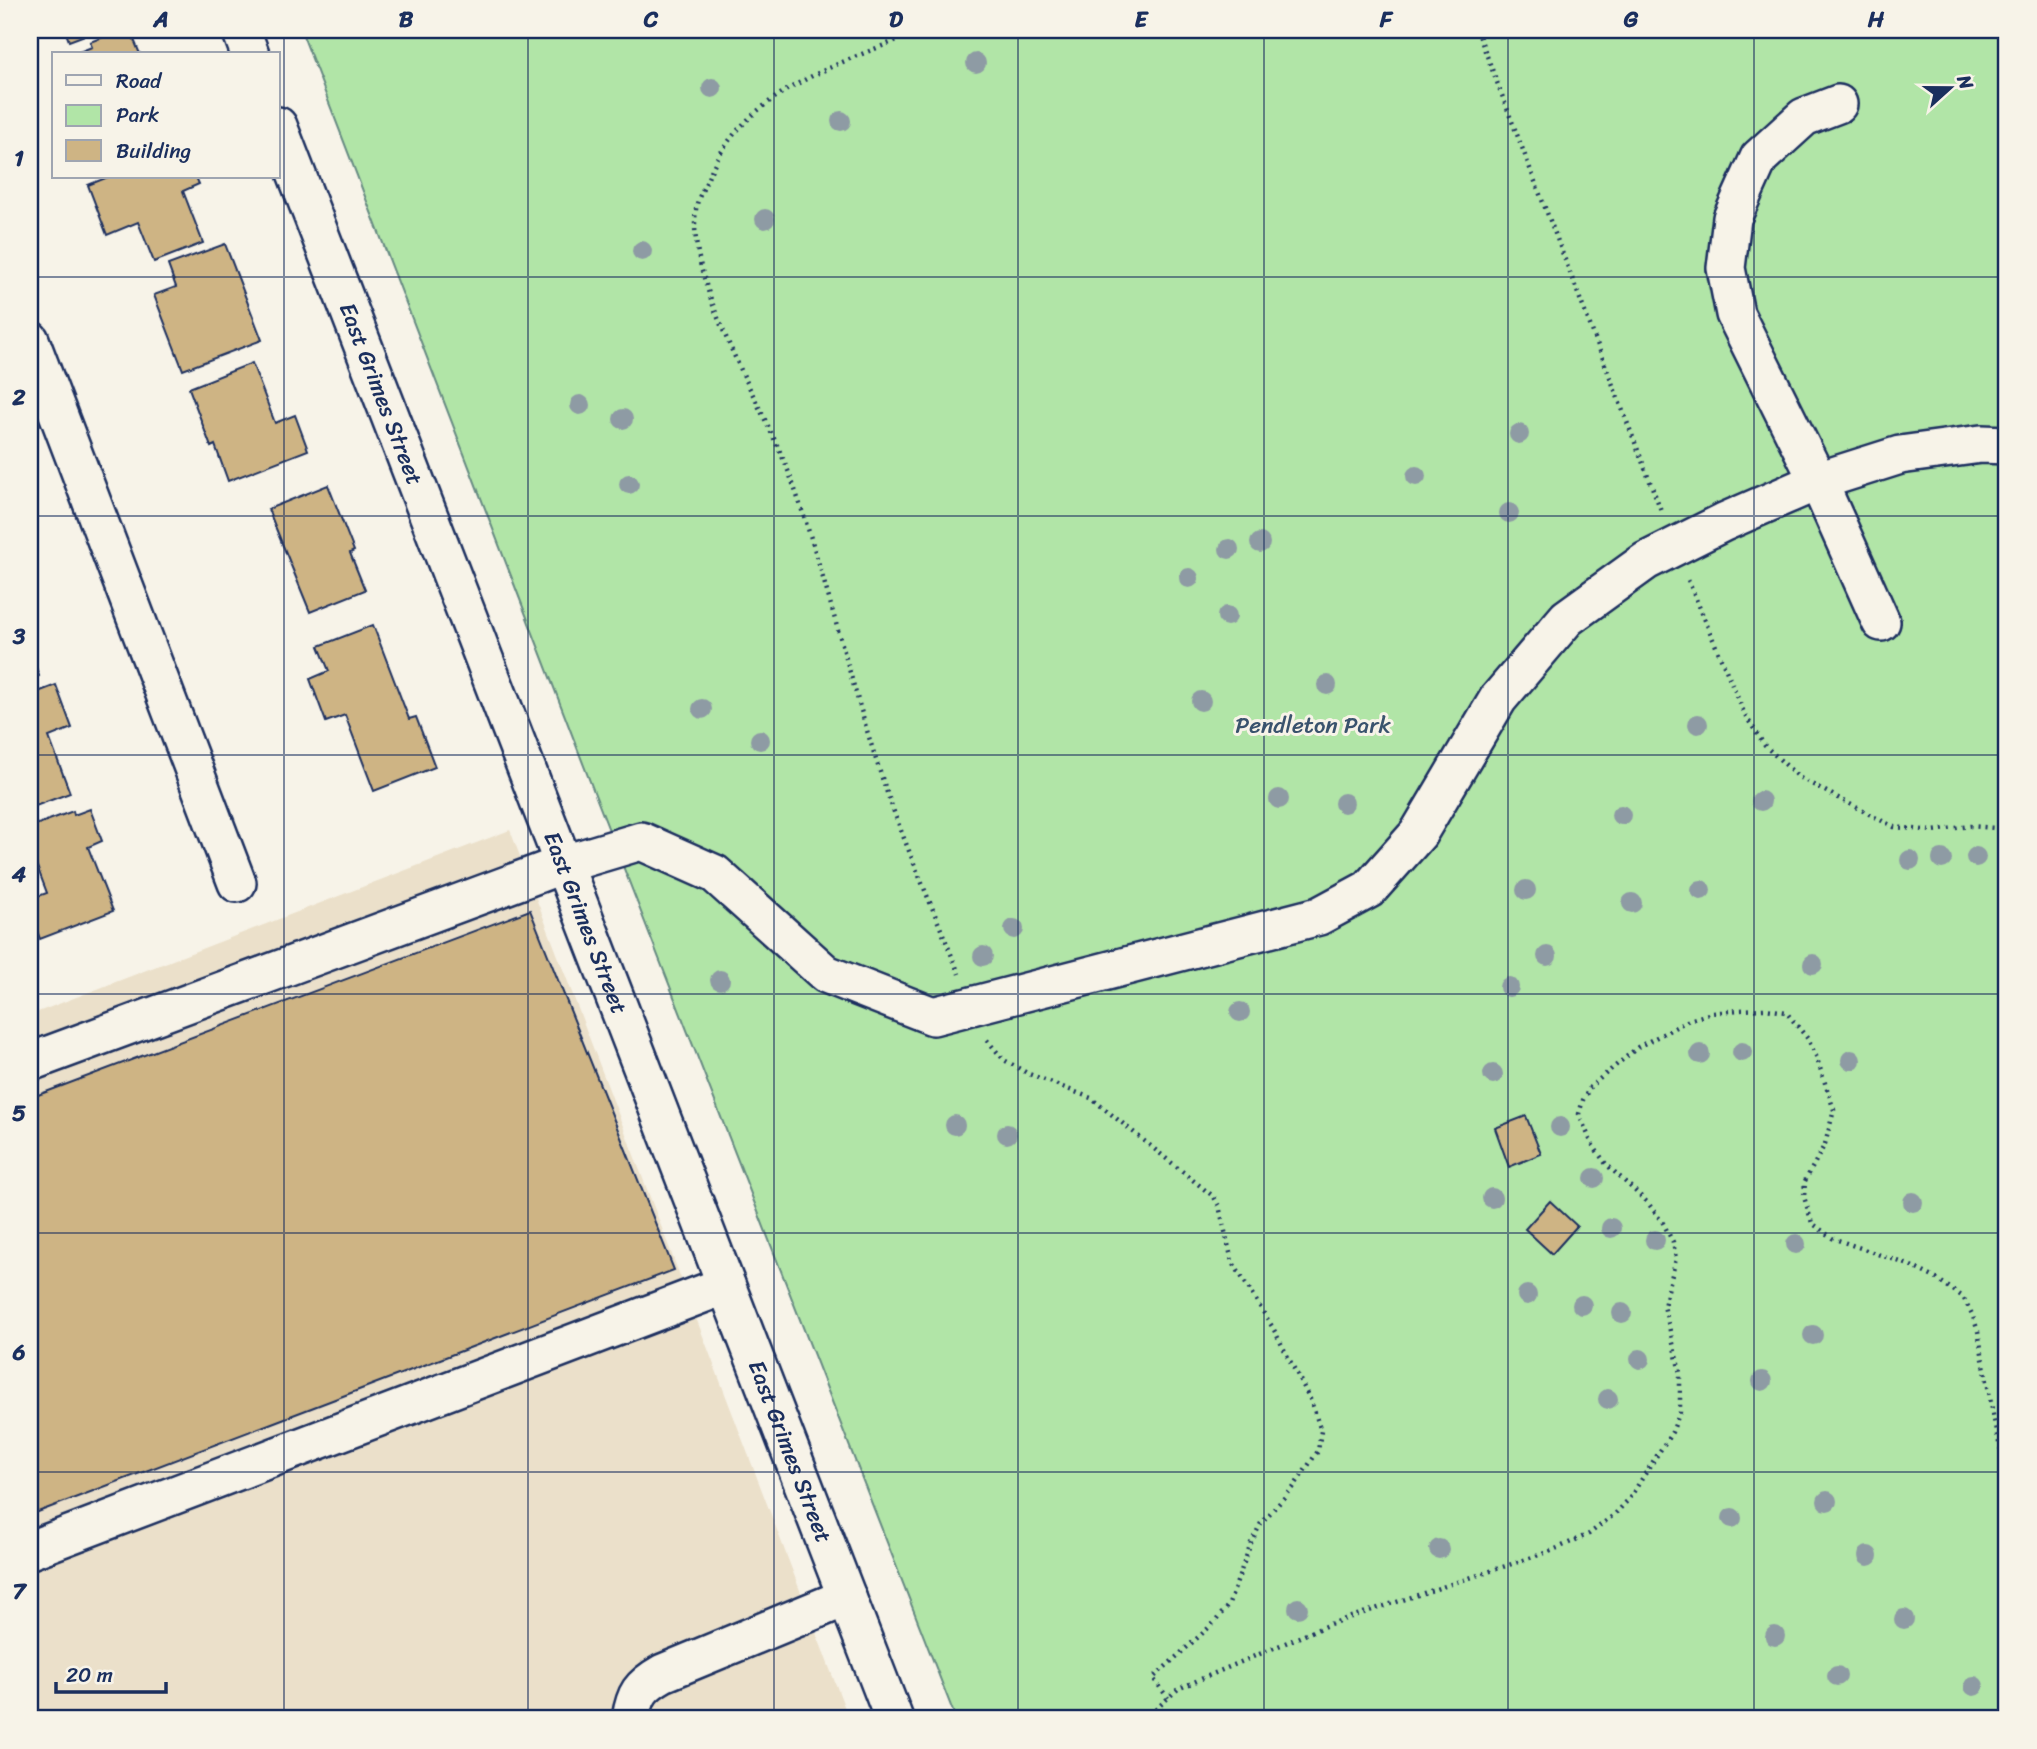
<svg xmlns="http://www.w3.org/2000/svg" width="2037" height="1749" viewBox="0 0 2037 1749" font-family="Sriracha,sans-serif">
	<rect width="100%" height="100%" fill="#f7f3e8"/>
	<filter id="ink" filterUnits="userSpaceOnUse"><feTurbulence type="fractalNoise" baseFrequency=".0143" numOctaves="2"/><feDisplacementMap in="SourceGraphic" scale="14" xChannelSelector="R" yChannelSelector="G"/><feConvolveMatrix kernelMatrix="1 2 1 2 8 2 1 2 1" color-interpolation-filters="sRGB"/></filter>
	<g filter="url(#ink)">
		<polygon fill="#ebe0ca" points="510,830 849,1719 30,1719 30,1015"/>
		<polygon fill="#b1e5a7" stroke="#668a82" stroke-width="2" points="301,30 2007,30 2007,1719 956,1719 596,797"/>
		<g fill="#ceb484" stroke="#1b2f5e" stroke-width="2">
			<polygon points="65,30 98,30 69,41"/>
			<polygon points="121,30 130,30 140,54 74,54 92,47 90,42"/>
			<polygon points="108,177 196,177 199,184 183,191 203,243 154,262 138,222 107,235 88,185"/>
			<polygon points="225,244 262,340 183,370 154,295 176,287 168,265"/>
			<polygon points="252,363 275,423 295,415 308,450 228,481 215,445 211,447 189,388"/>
			<polygon points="328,485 354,551 350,553 365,590 310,612 268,509"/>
			<polygon points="373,625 409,719 416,717 435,767 374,791 345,715 326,722 310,679 329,671 319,646"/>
			<polygon points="30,651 39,676 30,680"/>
			<polygon points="56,685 72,728 49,737 70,793 30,808 30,695"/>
			<polygon points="90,809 102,841 88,847 113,911 40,939 30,911 30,899 47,893 30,848 30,827 73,811 74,815"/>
			<polygon points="530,910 674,1270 30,1515 30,1098"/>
			<polygon points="1526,1116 1541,1154 1509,1167 1495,1128"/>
			<polygon points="1550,1201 1577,1226 1552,1254 1525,1229"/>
		</g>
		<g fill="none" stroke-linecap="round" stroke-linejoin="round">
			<g stroke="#1b2f5e" stroke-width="42">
				<g id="minor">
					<polyline points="241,30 250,54"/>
					<polyline points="1838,104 1804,117 1759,158 1732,218 1726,268 1735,314 1818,481 1881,622"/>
					<path id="s1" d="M278,126L894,1719"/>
					<polyline points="30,340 237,883"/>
					<polyline points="30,1062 564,864 641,841 715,874 826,974 933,1016 1319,916 1369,889 1418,834 1498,699 1567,618 1646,561 1724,522 1818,481 1900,455 1981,444 2007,445"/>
					<polyline points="30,1550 726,1285"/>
					<path d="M631,1719C635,1694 640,1686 663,1673L847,1597"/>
				</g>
			</g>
			<g stroke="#1b2f5e" stroke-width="4.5" stroke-dasharray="2 5" stroke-linecap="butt">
				<path d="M922,30C841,64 744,89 708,178C705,186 699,195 697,204C681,279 766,408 792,481C827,580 850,682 883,781C905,846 934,910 959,974"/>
				<polyline points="1477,30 1662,513"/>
				<polyline points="1688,580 1745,715 1765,746 1800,778 1894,827 1933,831 1970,826 2007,829"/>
				<polyline points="987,1040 1004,1060 1029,1074 1091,1098 1214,1197 1219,1206 1232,1261 1273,1328 1311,1401 1321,1431 1318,1451 1293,1488 1261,1523 1251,1543 1229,1604 1215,1622 1153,1678 1168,1698"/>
				<polyline points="1145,1719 1178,1689 1208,1676 1330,1624 1551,1551 1589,1534 1615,1514 1629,1499 1672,1432 1680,1412 1680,1372 1664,1306 1676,1259 1673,1242 1663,1223 1648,1203 1606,1164 1592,1144 1579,1114 1583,1100 1590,1087 1638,1047 1689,1020 1712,1013 1739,1010 1765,1009 1786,1012 1808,1039 1816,1056 1834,1110 1825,1144 1805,1181 1804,1197 1812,1223 1832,1238 1909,1265 1937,1279 1963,1297 1972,1314 1978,1331 1996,1431 2007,1474"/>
			</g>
			<use href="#minor" stroke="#f7f3e8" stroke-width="37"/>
		</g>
		<g fill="#8e9ba4">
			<circle cx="976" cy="63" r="10"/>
			<circle cx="712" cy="88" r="10"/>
			<circle cx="841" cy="121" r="10"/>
			<circle cx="765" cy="219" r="10"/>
			<circle cx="642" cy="251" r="10"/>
			<circle cx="580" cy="405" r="10"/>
			<circle cx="623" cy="419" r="10"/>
			<circle cx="1519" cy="434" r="10"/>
			<circle cx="1416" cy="476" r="10"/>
			<circle cx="629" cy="484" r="10"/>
			<circle cx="1509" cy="513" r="10"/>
			<circle cx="1260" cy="543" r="10"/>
			<circle cx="1229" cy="549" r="10"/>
			<circle cx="1189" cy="578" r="10"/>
			<circle cx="1227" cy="616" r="10"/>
			<circle cx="1327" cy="685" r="10"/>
			<circle cx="1201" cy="701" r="10"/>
			<circle cx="702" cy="709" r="10"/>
			<circle cx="1698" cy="724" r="10"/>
			<circle cx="760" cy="740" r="10"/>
			<circle cx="1279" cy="799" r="10"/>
			<circle cx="1761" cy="801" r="10"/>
			<circle cx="1344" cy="803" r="10"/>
			<circle cx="1621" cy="815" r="10"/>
			<circle cx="1976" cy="857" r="10"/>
			<circle cx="1942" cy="859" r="10"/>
			<circle cx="1910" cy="860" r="10"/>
			<circle cx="1526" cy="890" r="10"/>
			<circle cx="1701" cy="890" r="10"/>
			<circle cx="1632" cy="903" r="10"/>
			<circle cx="1014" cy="929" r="10"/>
			<circle cx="983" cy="956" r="10"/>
			<circle cx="1547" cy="956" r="10"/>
			<circle cx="1813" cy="964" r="10"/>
			<circle cx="720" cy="980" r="10"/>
			<circle cx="1509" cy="987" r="10"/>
			<circle cx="1240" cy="1012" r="10"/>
			<circle cx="1742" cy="1052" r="10"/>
			<circle cx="1700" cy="1054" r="10"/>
			<circle cx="1851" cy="1060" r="10"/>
			<circle cx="1493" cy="1074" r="10"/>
			<circle cx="955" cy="1125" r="10"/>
			<circle cx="1560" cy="1127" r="10"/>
			<circle cx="1007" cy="1134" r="10"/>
			<circle cx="1594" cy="1178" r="10"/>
			<circle cx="1492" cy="1198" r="10"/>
			<circle cx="1913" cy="1202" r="10"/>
			<circle cx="1611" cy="1228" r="10"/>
			<circle cx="1655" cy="1240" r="10"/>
			<circle cx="1796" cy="1244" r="10"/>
			<circle cx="1527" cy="1295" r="10"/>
			<circle cx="1582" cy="1305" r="10"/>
			<circle cx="1622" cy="1313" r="10"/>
			<circle cx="1813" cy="1335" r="10"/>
			<circle cx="1640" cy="1359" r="10"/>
			<circle cx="1762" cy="1381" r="10"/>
			<circle cx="1608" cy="1399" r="10"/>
			<circle cx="1827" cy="1501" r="10"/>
			<circle cx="1732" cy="1518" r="10"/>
			<circle cx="1439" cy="1549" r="10"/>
			<circle cx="1868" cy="1556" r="10"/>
			<circle cx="1298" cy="1608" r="10"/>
			<circle cx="1904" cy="1619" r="10"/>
			<circle cx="1775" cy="1636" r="10"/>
			<circle cx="1837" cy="1676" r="10"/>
			<circle cx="1974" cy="1686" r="10"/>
		</g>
	</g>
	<path fill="none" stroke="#1b2f5e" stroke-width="2" stroke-opacity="0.55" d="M284,30V1719M528,30V1719M774,30V1719M1018,30V1719M1264,30V1719M1508,30V1719M1754,30V1719M30,277H2007M30,516H2007M30,755H2007M30,994H2007M30,1233H2007M30,1472H2007"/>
	<g text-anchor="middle" stroke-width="6" stroke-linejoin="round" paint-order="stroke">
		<g font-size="23" fill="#1b2f5e" stroke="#f7f3e8">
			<text dy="8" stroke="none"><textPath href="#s1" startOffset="287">East Grimes Street</textPath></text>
			<text dy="8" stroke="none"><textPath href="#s1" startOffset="854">East Grimes Street</textPath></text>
			<text dy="8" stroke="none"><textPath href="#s1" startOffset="1421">East Grimes Street</textPath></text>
		</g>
		<g font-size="23" fill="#39536d" stroke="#f7f3e8">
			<text x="1313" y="733">Pendleton Park</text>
		</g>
	</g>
	<rect width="2037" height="1749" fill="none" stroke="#f7f3e8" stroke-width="77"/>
	<rect x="52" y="52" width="228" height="126" fill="#f7f3e8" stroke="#9fa5b1" stroke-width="2"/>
	<rect x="66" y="75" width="35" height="10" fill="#f7f3e8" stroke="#9fa5b1" stroke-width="2"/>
	<text x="116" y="88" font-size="21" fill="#1b2f5e">Road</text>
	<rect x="66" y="105" width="35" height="21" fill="#b1e5a7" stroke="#9fa5b1" stroke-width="2"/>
	<text x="116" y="122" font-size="21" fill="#1b2f5e">Park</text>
	<rect x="66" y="140" width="35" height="21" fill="#ceb484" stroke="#9fa5b1" stroke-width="2"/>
	<text x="116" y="158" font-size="21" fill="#1b2f5e">Building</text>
	<g transform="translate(1950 88) rotate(69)" stroke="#f7f3e8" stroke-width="5" paint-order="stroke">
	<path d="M0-5L12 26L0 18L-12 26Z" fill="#1b2f5e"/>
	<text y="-10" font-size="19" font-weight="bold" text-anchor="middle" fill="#1b2f5e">N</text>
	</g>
	<path d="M56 1682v10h110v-10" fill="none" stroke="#1b2f5e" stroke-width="3.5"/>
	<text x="66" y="1682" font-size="21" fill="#1b2f5e" stroke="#f7f3e8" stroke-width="5" paint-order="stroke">20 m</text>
	<rect x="38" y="38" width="1960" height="1672" fill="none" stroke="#1b2f5e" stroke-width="2.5"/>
	<g font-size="23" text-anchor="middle" font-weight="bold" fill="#1b2f5e">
		<text x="161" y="27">A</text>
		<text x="406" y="27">B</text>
		<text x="651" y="27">C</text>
		<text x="896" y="27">D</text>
		<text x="1141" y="27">E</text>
		<text x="1386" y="27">F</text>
		<text x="1631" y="27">G</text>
		<text x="1876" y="27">H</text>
		<text x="19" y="166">1</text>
		<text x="19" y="405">2</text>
		<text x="19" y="644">3</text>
		<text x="19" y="882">4</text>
		<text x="19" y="1121">5</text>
		<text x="19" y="1360">6</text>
		<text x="19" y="1599">7</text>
	</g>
</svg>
